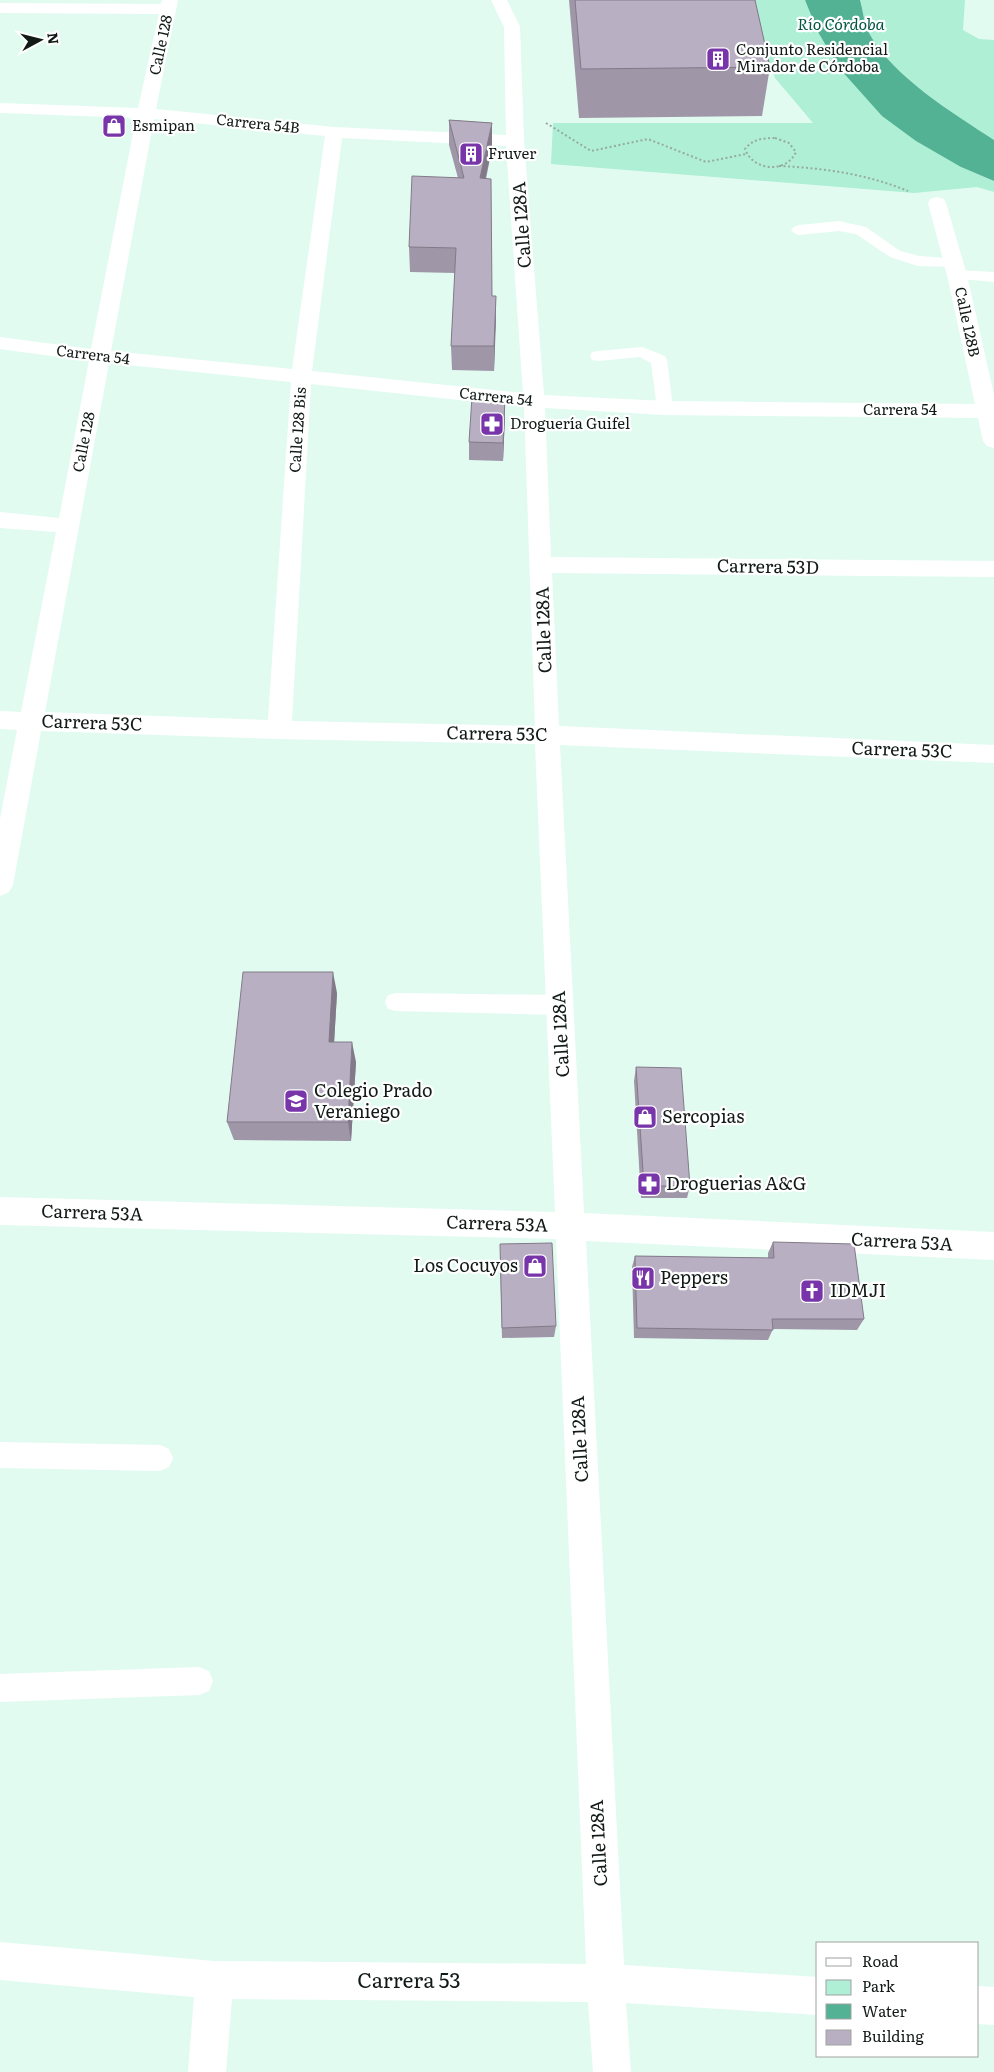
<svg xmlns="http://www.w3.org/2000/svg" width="994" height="2072" viewBox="0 0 994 2072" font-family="Literata,serif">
	<rect width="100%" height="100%" fill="#e2fbf1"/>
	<g fill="#aeefd6">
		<polygon points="744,0 805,0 808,6 961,167 994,181 994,192 977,187 914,193 551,164 553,123 813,123 775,78"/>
		<path d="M860,0H965L963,30L979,39L994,40V140C953,113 893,77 869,33C864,24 863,10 860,0Z"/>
	</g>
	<path fill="#53b293" d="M805,0H860C863,10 864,24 869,33C893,77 953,113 994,140V181L961,167L916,141L882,116L840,69L818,32Z"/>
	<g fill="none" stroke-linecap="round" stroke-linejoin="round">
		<g stroke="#97aaa2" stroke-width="2" stroke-dasharray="2 2.5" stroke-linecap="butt">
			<polyline points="546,123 591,151 648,139 706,162 746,154"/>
			<path d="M775,138L789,143L796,152C786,174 753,171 745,149C753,139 763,138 775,138Z"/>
			<path d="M779,166C824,168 866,174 908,191"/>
		</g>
		<g fill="#fff" fill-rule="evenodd">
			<polygon points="839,221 866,227 900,251 919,256 959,259 961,262 959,265 953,267 918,266 890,257 856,234 839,231 799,235 794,233 791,230 794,227 799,225"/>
			<polygon points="957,270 994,272 994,282 951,278 949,275 951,272"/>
			<polygon points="642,347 665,356 667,360 673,408 671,412 665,413 659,412 657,408 651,363 640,357 598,361 592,360 590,356 592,352 598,351"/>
			<polygon points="396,993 560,995 568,998 571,1005 568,1012 560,1015 396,1011 388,1009 385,1002 388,995"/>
			<polygon points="0,1442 160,1445 169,1449 173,1458 169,1467 160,1471 0,1468"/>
			<polygon points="199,1667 209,1671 213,1681 209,1691 199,1695 0,1702 0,1674"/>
		</g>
		<g fill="#fff" fill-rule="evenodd">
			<path d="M162,0H178L156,109L334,127L506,135L504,27L491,0H507L520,27L524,141L544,395L665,401L975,404L947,275L928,203L930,199L937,197L944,199L946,203L967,275L994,395V448L987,446L983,441L978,418L665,415L545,408L551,557L994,561V577L552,573L559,726L994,745V763L560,745L584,1213L994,1232V1260L586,1241L624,1965L818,1977V2015L626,2003L631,2072H593L588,2002L232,1999L226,2072H188L194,1997L0,1980V1942L214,1961L586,1964L556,1239L0,1225V1197L555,1212L535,744L279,739L41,731L13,885L9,892L0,896V819L17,730L0,729V711L21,712L56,532L0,528V512L59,518L89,361L0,349V337L91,349L136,118L0,113V103L138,108L159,14L0,13V3L161,4ZM154,119L325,136L292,369L111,351ZM342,138L506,146L523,393L312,371ZM109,363L291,382L268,720L45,712ZM311,384L524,407L535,726L292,721Z"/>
			<polygon points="978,1986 994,1987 994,2025 978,2024"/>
		</g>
	</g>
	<g fill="#9f96a8">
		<polygon points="569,0 755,0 770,67 762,116 579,118"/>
		<polygon points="449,120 492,123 492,148 486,179 492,296 496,296 494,371 452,370 451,346 455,273 410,272 409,247 458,178 449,145"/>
		<polygon points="505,416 503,461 469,460 469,442"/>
		<polygon points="337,993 334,1042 356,1062 351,1141 234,1140 227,1122"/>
		<polygon points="636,1067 690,1186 687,1198 641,1198 634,1081"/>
		<polygon points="773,1242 864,1319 857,1330 773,1329 768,1340 634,1338 632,1267 635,1256 768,1258 768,1253"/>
		<polygon points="500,1256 556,1326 554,1337 502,1338"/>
	</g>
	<g fill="#827a88">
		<polygon points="492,123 492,148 480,203 480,178"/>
		<polygon points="496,296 496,321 494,371 494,346"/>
		<polygon points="505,398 505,416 503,461 503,443"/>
		<polygon points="333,972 337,993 333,1062 329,1042"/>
		<polygon points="352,1042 356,1062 351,1141 348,1122"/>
	</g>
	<g fill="#b9afc3" stroke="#827a88">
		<polygon points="575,0 755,0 770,67 581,69"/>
		<polygon points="449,120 492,123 480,178 491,179 492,296 496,296 494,346 451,346 456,248 409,247 412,176 464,178"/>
		<polygon points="472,397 505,398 503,443 469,442"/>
		<polygon points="243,972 333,972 329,1042 352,1042 348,1122 227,1122"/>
		<polygon points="636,1067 681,1068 690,1186 644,1186"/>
		<polygon points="773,1242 854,1244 864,1319 772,1319 773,1330 637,1328 635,1256 774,1258"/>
		<polygon points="552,1243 556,1326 502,1328 500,1244"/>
	</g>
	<defs>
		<g id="building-square" transform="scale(1.25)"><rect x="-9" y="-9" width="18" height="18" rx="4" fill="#7835a9" stroke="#fff"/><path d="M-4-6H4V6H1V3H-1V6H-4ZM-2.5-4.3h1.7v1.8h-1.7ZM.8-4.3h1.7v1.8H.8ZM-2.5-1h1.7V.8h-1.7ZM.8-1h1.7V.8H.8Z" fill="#fff"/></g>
		<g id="shop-square" transform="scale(1.25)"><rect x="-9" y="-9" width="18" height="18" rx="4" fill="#7835a9" stroke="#fff"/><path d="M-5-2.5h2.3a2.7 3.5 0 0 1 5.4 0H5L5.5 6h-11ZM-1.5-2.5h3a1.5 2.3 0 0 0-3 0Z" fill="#fff"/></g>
		<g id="pharmacy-square" transform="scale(1.25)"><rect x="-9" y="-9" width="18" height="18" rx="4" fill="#7835a9" stroke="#fff"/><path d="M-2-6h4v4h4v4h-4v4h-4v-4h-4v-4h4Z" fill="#fff"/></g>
		<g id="school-square" transform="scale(1.25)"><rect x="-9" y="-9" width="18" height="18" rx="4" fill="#7835a9" stroke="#fff"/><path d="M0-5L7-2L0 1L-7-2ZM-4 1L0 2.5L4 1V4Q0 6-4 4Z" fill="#fff"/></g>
		<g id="restaurant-square" transform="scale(1.25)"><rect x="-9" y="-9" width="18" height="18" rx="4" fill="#7835a9" stroke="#fff"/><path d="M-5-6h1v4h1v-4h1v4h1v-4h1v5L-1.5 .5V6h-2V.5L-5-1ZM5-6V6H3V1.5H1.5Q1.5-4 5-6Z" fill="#fff"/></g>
		<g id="church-square" transform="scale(1.25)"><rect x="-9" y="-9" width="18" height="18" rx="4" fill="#7835a9" stroke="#fff"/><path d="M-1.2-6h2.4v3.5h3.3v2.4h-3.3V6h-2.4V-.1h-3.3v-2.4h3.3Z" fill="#fff"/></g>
	</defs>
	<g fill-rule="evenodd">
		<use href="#building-square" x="718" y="59"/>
		<use href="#shop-square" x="114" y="126"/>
		<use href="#building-square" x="471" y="154"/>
		<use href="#pharmacy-square" x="492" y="424"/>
		<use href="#school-square" x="296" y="1101"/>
		<use href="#shop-square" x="645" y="1117"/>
		<use href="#pharmacy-square" x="649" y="1184"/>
		<use href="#shop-square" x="535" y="1266"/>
		<use href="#restaurant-square" x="643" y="1278"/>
		<use href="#church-square" x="812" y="1291"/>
	</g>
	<g text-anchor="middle" stroke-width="4.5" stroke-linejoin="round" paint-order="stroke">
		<g font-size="15" fill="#111a16" stroke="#fff">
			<text transform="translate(161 45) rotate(-78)" y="5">Calle 128</text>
			<text transform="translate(258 124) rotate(6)" y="5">Carrera 54B</text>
			<text transform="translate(967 322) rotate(78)" y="5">Calle 128B</text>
			<text transform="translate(93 355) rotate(7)" y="5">Carrera 54</text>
			<text transform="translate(496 397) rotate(6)" y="5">Carrera 54</text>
			<text x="900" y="415">Carrera 54</text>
			<text transform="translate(298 430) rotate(-86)" y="5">Calle 128 Bis</text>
			<text transform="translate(84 442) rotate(-79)" y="5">Calle 128</text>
		</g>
		<g font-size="15" fill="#111a16" stroke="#fff" text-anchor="start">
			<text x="736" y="55">Conjunto Residencial<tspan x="736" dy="17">Mirador de Córdoba</tspan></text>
			<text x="132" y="131">Esmipan</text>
			<text x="488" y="159">Fruver</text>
			<text x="510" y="429">Droguería Guifel</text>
		</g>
		<g font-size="16" font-style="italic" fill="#045742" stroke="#fff">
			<text x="841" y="30">Río Córdoba</text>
		</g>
		<g font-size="18" fill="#111a16" stroke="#fff">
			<text transform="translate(522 225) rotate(-94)" y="6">Calle 128A</text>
			<text transform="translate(768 567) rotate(1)" y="6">Carrera 53D</text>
			<text transform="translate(544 630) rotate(-92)" y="6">Calle 128A</text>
			<text transform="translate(92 723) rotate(2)" y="6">Carrera 53C</text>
			<text transform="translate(497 734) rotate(1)" y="6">Carrera 53C</text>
			<text transform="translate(902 750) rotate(2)" y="6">Carrera 53C</text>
			<text transform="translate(561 1034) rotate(-93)" y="6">Calle 128A</text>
			<text transform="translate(92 1213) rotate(2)" y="6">Carrera 53A</text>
			<text transform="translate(497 1224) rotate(2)" y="6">Carrera 53A</text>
			<text transform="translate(902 1242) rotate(3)" y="6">Carrera 53A</text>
			<text transform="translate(580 1439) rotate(-93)" y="6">Calle 128A</text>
			<text transform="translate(599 1843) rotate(-93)" y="6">Calle 128A</text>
		</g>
		<g font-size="18" fill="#111a16" stroke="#fff" text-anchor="start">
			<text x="314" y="1097">Colegio Prado<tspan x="314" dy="21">Veraniego</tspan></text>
			<text x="662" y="1123">Sercopias</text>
			<text x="666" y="1190">Droguerias A&amp;G</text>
			<text x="518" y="1272" text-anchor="end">Los Cocuyos</text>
			<text x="660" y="1284">Peppers</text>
			<text x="830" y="1297">IDMJI</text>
		</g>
		<g font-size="21" fill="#111a16" stroke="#fff">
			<text x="409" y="1988">Carrera 53</text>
		</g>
	</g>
	<rect x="816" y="1942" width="162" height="115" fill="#ffffff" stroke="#a0a3a2"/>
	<rect x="826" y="1958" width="25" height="8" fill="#ffffff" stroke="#a0a3a2"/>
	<text x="862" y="1967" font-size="15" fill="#111a16">Road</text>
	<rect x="826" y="1980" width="25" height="15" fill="#aeefd6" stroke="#a0a3a2"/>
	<text x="862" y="1992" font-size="15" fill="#111a16">Park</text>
	<rect x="826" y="2004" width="25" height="15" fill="#53b293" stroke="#a0a3a2"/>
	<text x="862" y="2017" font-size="15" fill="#111a16">Water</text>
	<rect x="826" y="2030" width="25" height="15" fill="#b9afc3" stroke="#a0a3a2"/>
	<text x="862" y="2042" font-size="15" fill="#111a16">Building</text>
	<g transform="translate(40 40) rotate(83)" stroke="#ffffff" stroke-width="4" paint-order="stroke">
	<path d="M0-4L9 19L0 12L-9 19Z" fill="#111a16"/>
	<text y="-8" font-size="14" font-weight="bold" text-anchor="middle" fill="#111a16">N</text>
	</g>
</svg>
